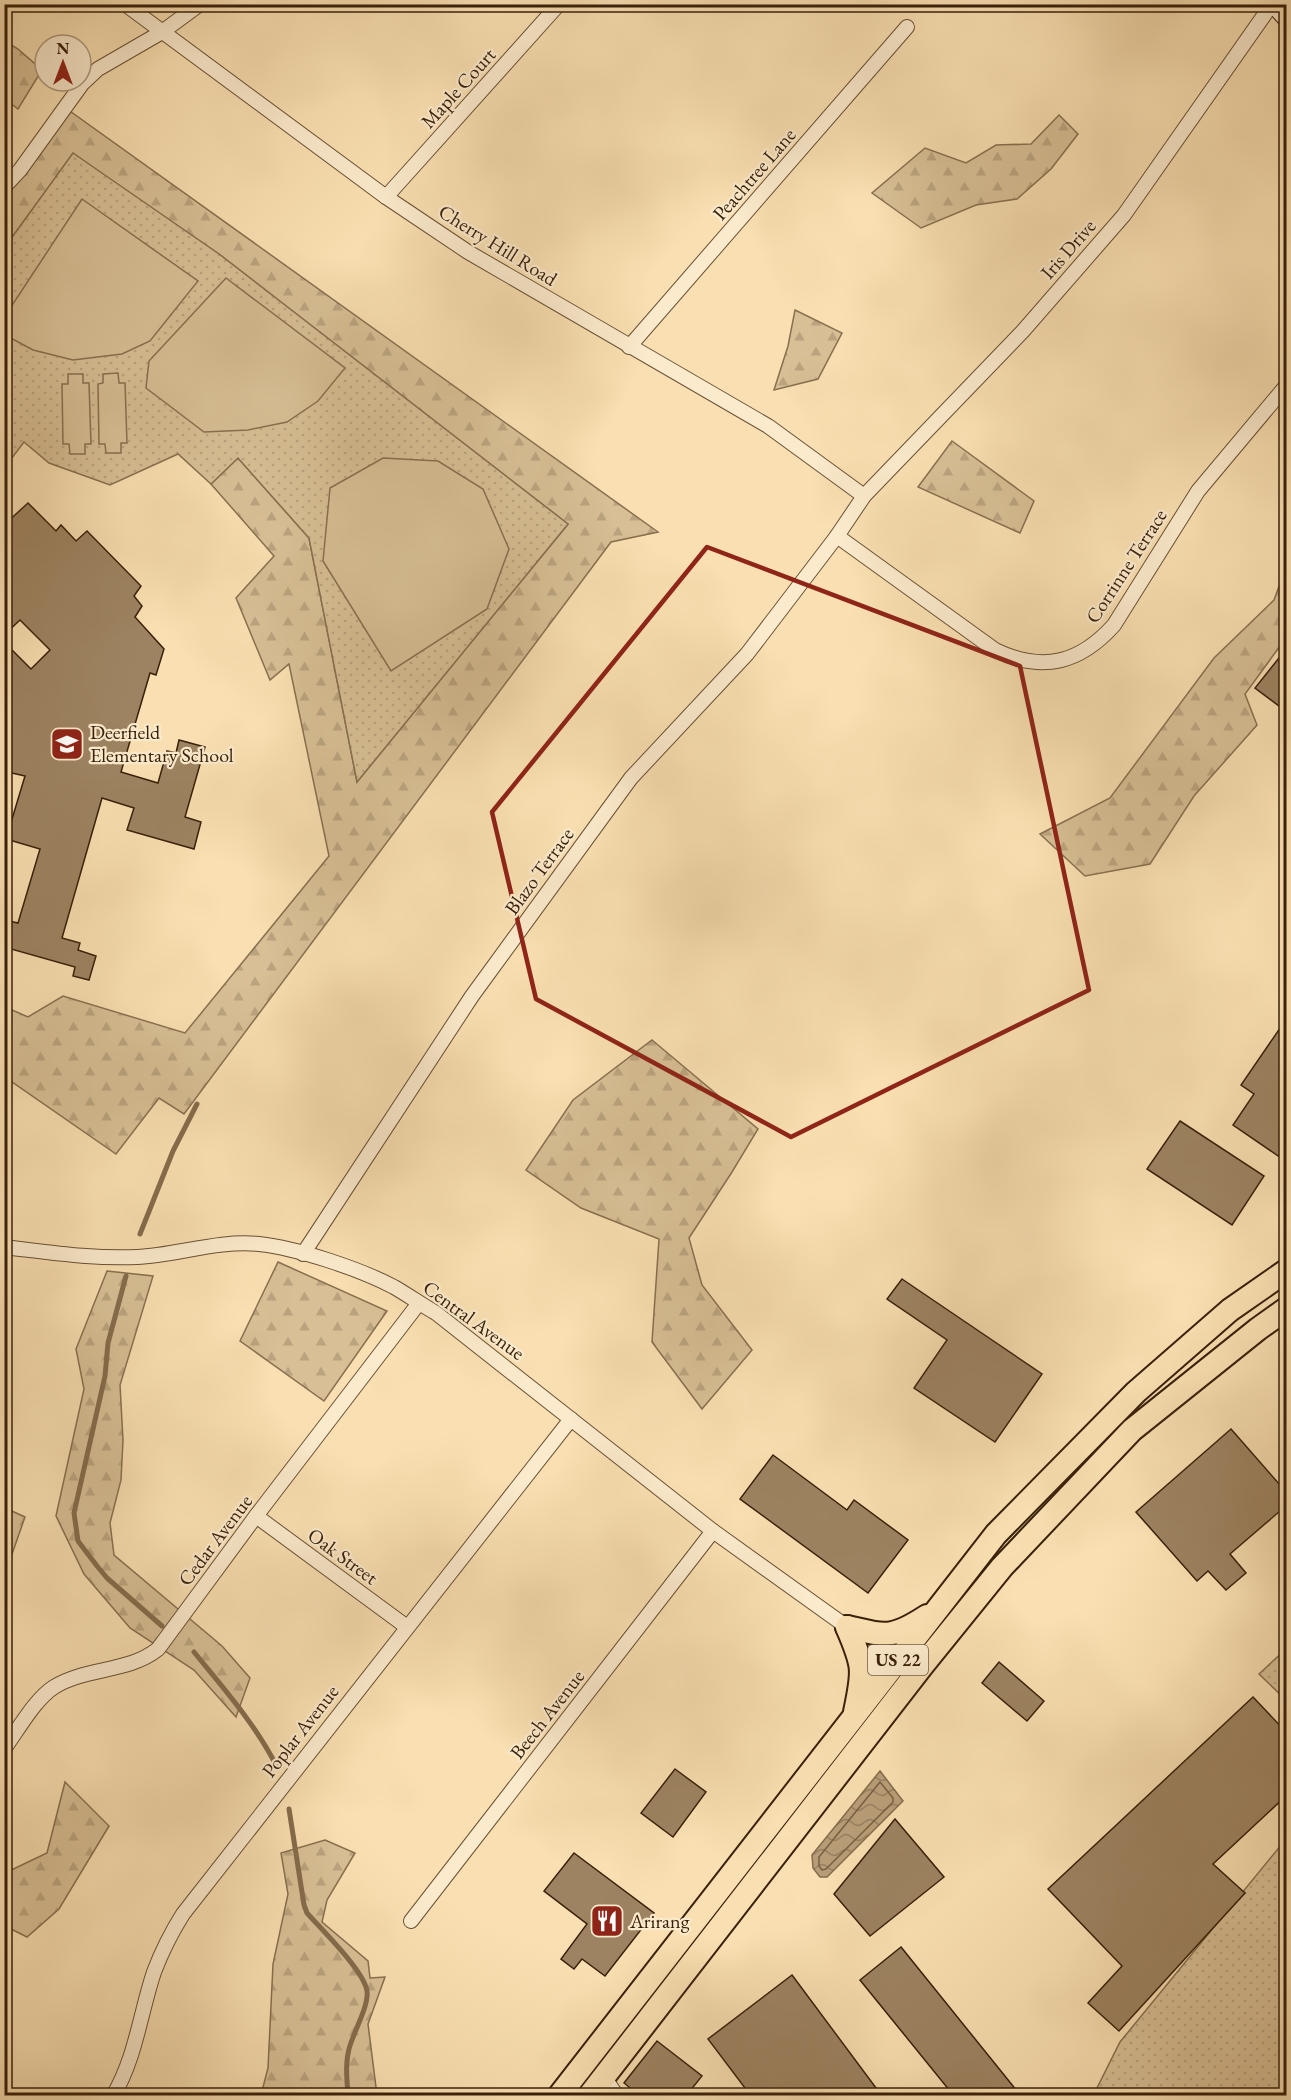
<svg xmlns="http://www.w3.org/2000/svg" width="1291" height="2100" viewBox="0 0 1291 2100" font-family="'EB Garamond',serif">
	<defs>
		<pattern id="forest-firs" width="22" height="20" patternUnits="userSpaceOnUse" patternTransform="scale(1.5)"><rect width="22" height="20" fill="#d8bf95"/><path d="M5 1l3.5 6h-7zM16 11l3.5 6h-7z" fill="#baa47f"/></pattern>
		<pattern id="park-dots" width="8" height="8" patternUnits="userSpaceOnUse" patternTransform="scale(1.5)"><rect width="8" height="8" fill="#d8bf95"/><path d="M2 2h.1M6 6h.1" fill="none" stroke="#baa47f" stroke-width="1.8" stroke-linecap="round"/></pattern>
		<pattern id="water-waves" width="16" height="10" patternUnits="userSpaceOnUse" patternTransform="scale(1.5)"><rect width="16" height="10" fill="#b89e78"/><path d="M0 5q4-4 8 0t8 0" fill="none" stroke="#978061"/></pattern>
	</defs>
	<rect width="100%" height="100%" fill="#f9dfb1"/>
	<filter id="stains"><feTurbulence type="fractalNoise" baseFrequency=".00333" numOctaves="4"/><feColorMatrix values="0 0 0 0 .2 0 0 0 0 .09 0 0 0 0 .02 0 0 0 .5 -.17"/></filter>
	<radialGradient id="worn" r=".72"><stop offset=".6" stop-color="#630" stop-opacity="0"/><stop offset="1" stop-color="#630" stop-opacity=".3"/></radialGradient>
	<g fill="url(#forest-firs)" stroke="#887050" stroke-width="1.5">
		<polygon points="5,41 18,49 42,70 18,109 5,99"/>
		<polygon points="60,104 658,532 611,542 184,1114 159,1098 116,1154 5,1077 5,1007 28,1017 63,996 185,1033 329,856 289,664 270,680 236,598 274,556 211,484 238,458 309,538 357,782 568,524 219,254 73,154 5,247 5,186"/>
		<polygon points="1059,115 1078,134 1051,169 1017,199 976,205 921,228 872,193 925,148 966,163 996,145 1031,144"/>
		<polygon points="795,310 842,333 818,379 774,390 788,346"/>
		<polygon points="952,441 1034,501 1020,533 918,487"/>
		<polygon points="1286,567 1286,638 1245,694 1257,725 1194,796 1150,864 1085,876 1040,834 1110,798 1214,658 1274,600"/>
		<polygon points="652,1040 758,1129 732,1172 689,1238 702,1285 752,1350 702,1409 652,1342 659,1239 581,1208 526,1170 573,1100"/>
		<polygon points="278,1262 387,1311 324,1401 240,1341"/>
		<polygon points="107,1271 153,1276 120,1385 123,1440 121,1480 110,1523 114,1555 222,1646 250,1678 236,1717 194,1670 130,1628 84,1574 56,1516 84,1389 76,1349"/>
		<polygon points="5,1508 25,1517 5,1574"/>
		<polygon points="65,1782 109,1826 59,1909 27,1937 5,1926 5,1873 47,1853"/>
		<polygon points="325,1840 355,1853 327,1900 322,1922 368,1961 370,1978 385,1977 368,2024 377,2095 261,2095 268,2068 273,1964 288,1894 281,1853"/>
	</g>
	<g fill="url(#park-dots)" stroke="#887050" stroke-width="1.5">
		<polygon points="73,153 219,254 568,524 357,782 309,538 238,458 211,484 178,454 110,485 49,463 24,442 5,467 5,247"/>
		<polygon points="1286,1649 1286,1700 1259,1674"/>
		<polygon points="1286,1839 1286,2095 1093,2096 1120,2042"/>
	</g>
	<g fill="#d8bf95" stroke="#887050" stroke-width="1.5">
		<polygon points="82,199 198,281 150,341 122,354 73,360 33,350 5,335 5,316"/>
		<polygon points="226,278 345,368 318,401 287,422 248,430 204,432 146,388 149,361"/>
		<polygon points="118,373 119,383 125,383 127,443 121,443 121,453 106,453 105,444 99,444 98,384 103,383 103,374"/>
		<polygon points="68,374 83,374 83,383 89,383 91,444 85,444 85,454 70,454 69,444 63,444 62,384 68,384"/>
		<polygon points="383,458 438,461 483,489 509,549 487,609 391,671 323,561 330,488"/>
	</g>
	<polygon fill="url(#water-waves)" stroke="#856c4c" stroke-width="1.5" points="880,1771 903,1801 827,1877 820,1877 813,1868 812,1855"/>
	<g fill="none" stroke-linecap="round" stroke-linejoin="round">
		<polygon stroke="#785f41" stroke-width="1.5" points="880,1782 893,1798 893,1802 826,1869 822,1870 819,1866 819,1857"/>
		<g stroke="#856c4c" stroke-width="5">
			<polyline points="140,1234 173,1151 197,1104"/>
			<polyline points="126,1276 108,1343 105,1376 74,1513 78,1541 97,1566 107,1578 162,1626"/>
			<path d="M194,1652C224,1689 256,1725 277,1767"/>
			<path d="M289,1809L304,1905L307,1913C322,1930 364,1971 367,1991C369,2006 353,2033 349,2049C345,2064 347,2080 348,2096"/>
		</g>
	</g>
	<g fill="#9d8361" stroke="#39200a" stroke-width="1.5">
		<polygon points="28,503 56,531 61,525 76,541 87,531 141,586 134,596 142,606 135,617 164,649 156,675 150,673 121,772 158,783 167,751 176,753 179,740 205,747 185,817 201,822 194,849 127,830 134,808 102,798 62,938 80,943 78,950 96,956 89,980 73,976 75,967 4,947 4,936 9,921 18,923 40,849 6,839 25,776 12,773 4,765 4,642 31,669 50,650 20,620 4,635 4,525"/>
		<polygon points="1287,648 1287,712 1255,688"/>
		<polygon points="1287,1018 1287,1162 1233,1125 1254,1094 1241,1085"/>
		<polygon points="1180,1121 1264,1176 1232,1225 1147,1169"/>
		<polygon points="902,1279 1042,1374 995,1442 914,1388 947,1340 887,1299"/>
		<polygon points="1231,1429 1287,1493 1287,1505 1230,1554 1246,1573 1226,1590 1208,1571 1197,1581 1136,1512"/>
		<polygon points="773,1455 847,1510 854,1500 908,1540 868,1593 740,1499"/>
		<polygon points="999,1662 1044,1701 1027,1721 982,1683"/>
		<polygon points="1253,1697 1287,1733 1287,1795 1213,1864 1245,1893 1119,2031 1088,2003 1122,1966 1048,1889"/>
		<polygon points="675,1769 706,1792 673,1837 641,1813"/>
		<polygon points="895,1819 944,1877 870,1936 834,1894"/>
		<polygon points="574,1853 654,1913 605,1976 582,1959 574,1969 561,1959 587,1924 544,1891"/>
		<polygon points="901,1947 1021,2096 954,2096 860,1980"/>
		<polygon points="792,1975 882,2096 751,2096 708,2039"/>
		<polygon points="657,2041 702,2076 686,2096 640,2096 624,2083"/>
	</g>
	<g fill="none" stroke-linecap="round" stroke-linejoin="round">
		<g stroke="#695034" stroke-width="16">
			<g id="minor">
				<polyline points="125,4 386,197 468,252 768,426 864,496"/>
				<polyline points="4,187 20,170 82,84 98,69 162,32 200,4"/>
				<polyline points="386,197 559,4"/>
				<polyline points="629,347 907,27"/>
				<path d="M837,536L995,650C1043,673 1080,663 1114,625L1198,491L1286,386"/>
				<path d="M4,1247C48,1252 92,1259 137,1257C177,1255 218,1240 259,1244C297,1248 360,1269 394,1287C408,1295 422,1305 436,1313L713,1531L847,1627"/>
				<polyline points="303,1254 472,996 631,778 747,654 837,536 864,496 1023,331 1124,215 1272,4"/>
				<polyline points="256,1516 407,1627"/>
				<path d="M4,1749C18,1730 35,1699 54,1687C86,1667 128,1673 158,1649L256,1516L419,1303"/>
				<polyline points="411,1921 713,1531"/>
				<polyline points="604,2077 617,2096"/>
				<path d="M113,2096C136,2057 140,2014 154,1972C162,1951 171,1933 183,1914L571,1419"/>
			</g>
		</g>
		<g stroke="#39200a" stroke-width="22">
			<polyline id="secondary" points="1275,4 1286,16"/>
		</g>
		<g stroke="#39200a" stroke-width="26">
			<g id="trunk">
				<path d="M847,1627C886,1636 892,1639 927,1616"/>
				<path d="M847,1627C864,1666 864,1670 855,1712"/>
				<polyline points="559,2096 996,1534 1136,1392 1230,1310 1286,1271"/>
				<polyline points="589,2096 922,1666 1002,1567 1132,1430 1258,1329 1286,1309"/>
			</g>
		</g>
		<use href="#minor" stroke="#fbeacc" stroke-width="14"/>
		<use href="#secondary" stroke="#fbeacc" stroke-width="20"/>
		<use href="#trunk" stroke="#f9dfb1" stroke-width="22"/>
	</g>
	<path fill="none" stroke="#8f2418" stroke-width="4.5" stroke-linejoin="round" d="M707,547L1020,666L1089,990L791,1137L536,999L492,812Z"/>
	<defs>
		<g id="school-square" transform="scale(1.725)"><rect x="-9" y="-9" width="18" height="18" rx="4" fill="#8f2418" stroke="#fbeacc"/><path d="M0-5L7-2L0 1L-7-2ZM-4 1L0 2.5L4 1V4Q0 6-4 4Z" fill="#fff"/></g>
		<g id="restaurant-square" transform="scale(1.725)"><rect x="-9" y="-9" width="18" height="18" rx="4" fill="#8f2418" stroke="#fbeacc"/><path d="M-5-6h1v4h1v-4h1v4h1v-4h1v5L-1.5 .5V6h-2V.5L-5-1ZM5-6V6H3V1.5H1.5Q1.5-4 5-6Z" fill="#fff"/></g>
	</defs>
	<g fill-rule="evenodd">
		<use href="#school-square" x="67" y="744"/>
		<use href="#restaurant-square" x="607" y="1921"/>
	</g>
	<g text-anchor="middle" stroke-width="4.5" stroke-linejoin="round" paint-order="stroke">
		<rect fill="#fbeacc" stroke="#735d44" stroke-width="1.5" x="868" y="1645" width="60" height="30" rx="4.5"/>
		<g font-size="18" font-weight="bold" fill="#39200a">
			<text x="898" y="1666">US 22</text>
		</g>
		<g font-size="20" fill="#39200a" stroke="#fbeacc">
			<text transform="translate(458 88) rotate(-48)" y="7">Maple Court</text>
			<text transform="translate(754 174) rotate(-49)" y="7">Peachtree Lane</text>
			<text transform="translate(498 245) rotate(32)" y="7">Cherry Hill Road</text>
			<text transform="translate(1068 249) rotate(-49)" y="7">Iris Drive</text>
			<text transform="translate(1126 566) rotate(-57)" y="7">Corrinne Terrace</text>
			<text transform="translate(539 871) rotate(-54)" y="7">Blazo Terrace</text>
			<text transform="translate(474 1320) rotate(36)" y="7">Central Avenue</text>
			<text transform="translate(215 1540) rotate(-53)" y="7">Cedar Avenue</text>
			<text transform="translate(343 1556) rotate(36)" y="7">Oak Street</text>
			<text transform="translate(547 1714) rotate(-52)" y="7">Beech Avenue</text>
			<text transform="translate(300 1731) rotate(-52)" y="7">Poplar Avenue</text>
		</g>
		<g font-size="20" fill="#39200a" stroke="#fbeacc" text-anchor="start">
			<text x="90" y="739">Deerfield<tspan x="90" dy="23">Elementary School</tspan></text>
			<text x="630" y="1928">Arirang</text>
		</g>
	</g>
	<rect width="1291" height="2100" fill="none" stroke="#f9dfb1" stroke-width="24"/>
	<rect x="6" y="6" width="1279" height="2088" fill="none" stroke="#39200a" stroke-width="3"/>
	<rect x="12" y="12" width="1267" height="2076" fill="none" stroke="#39200a" stroke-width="1.5"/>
	<g transform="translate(63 63)"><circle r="28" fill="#fbeacc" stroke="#ad997e" stroke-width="1.5"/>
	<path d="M0-4.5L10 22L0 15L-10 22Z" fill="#8f2418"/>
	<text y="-9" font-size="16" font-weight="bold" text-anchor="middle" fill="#39200a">N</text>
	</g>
	<rect width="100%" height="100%" filter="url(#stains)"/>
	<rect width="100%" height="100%" fill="url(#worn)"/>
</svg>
